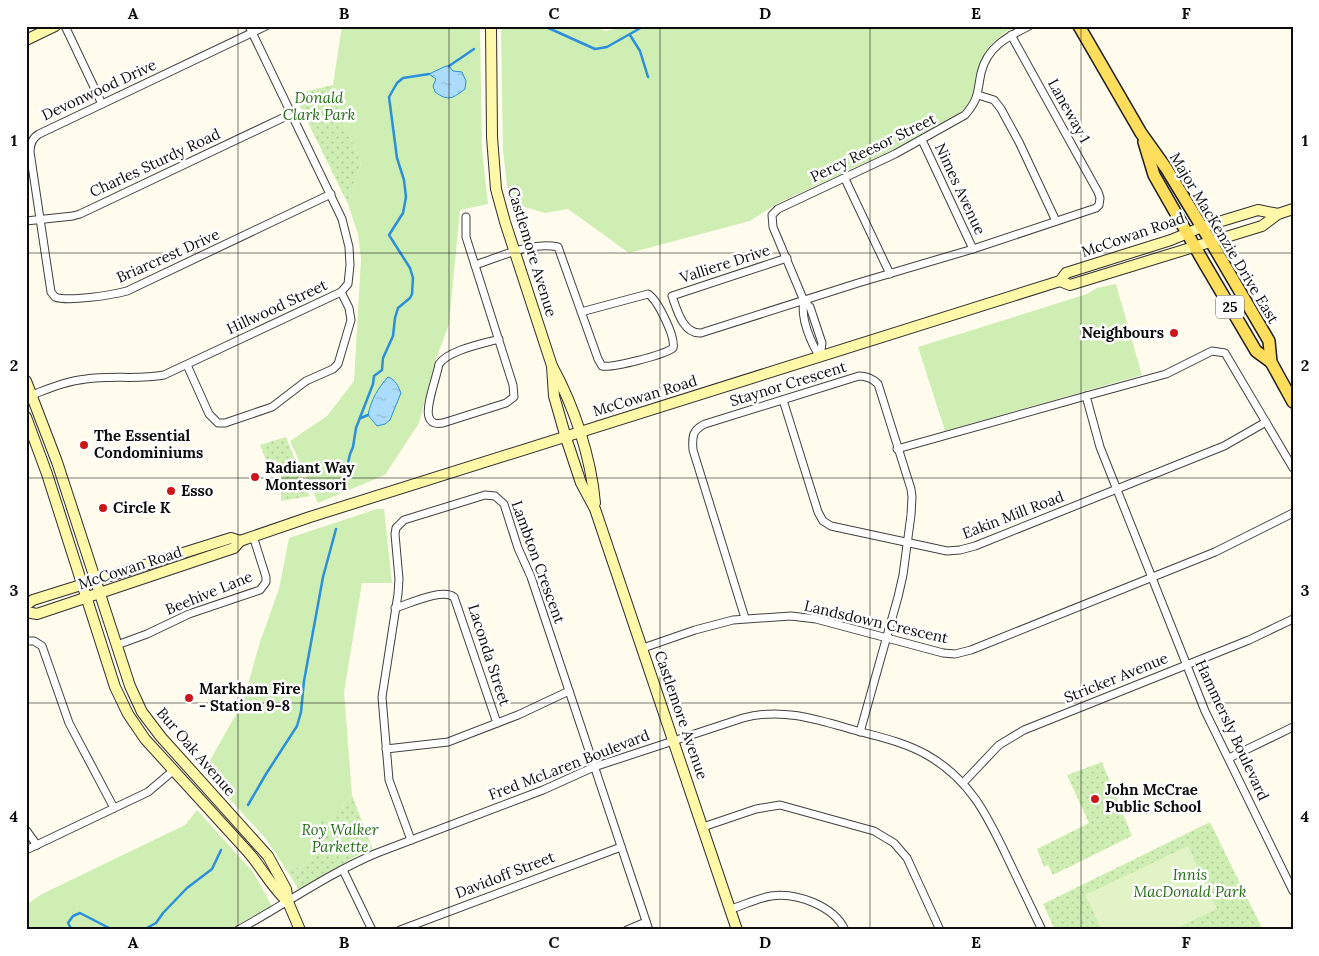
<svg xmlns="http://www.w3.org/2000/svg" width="1319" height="956" viewBox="0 0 1319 956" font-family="Lora,serif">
	<defs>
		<pattern id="park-dots" width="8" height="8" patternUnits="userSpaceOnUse" patternTransform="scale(1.25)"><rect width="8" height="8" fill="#cfeeb3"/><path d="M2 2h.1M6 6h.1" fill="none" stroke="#b1cb99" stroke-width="1.8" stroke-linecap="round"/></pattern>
		<pattern id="water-ripples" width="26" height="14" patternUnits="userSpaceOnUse" patternTransform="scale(1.25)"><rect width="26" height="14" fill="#acdcfc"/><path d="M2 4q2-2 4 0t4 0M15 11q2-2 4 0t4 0" fill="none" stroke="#93bcd7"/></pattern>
	</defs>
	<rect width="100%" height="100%" fill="#fffced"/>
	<g fill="#cfeeb3">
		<polygon points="342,26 480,26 482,150 488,204 460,210 449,324 435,362 419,423 385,475 318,503 290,441 327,416 354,381 361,259 358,234 348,204 361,163 337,106 333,85"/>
		<path d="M501,26H592L606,31L627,26H1017C1001,34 988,44 981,61C970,86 980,101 952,118L886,153L776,204L750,221L629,253L568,209L545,213L511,203L507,185L503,150Z"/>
		<polygon points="1116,284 1142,375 945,431 918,347 1087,294 1097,288"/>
		<polygon points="377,509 384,509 392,583 362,583 344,692 352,795 343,804 342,811 316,833 311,858 302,867 286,869 266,839 204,771 243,702 260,642 279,589 289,538"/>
		<polygon points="197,810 253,872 272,906 228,930 26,930 26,905 42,894 185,825"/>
	</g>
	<g fill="url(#park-dots)">
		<polygon points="333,85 337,106 361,163 348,204 294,94"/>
		<polygon points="286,437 310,496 281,501 281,472 276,460 267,462 260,445"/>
		<polygon points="1102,762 1132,836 1053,875 1048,865 1044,867 1037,849 1089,823 1067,775"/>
		<polygon points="352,795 373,850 356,856 299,890 286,869 302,867 311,858 316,833 321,822 342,811 343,804"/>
		<polygon points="1210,822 1263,930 1055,930 1043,904"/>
	</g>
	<polygon fill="#e2f4c5" points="1188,846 1217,909 1172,930 1102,930 1085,895"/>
	<g fill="url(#water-ripples)" stroke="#2b8fdb">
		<path d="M446,66H449L453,71L462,72L466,81L465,89C453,98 449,102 435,92L433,86L436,79L429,74Z"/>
		<path d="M388,377C396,380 398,386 401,393L390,420L385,424L377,426L368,415C371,400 378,388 388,377Z"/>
	</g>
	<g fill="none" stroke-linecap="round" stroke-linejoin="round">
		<g stroke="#2b8fdb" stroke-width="2.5">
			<polyline points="544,26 595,49 607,47 644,26"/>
			<polyline points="630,35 640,51 648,77"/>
			<polyline points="449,66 474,49"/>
			<polyline points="361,418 368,415"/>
			<polyline points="342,490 350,454 353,447 356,428 373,384 374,376 382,370 383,358 393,336 395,318 398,308 410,298 412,294 413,278 410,268 389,235 403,213 406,197 404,180 397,158 389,97 397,83 403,78 429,74"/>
			<polyline points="248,805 266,774 297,726 301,712 304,681 323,577 336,529"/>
			<polyline points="72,930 68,923 73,916 80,913 113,930"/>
			<polyline points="143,930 156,923 163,913 187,888 212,869 221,850"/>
		</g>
		<g stroke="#404040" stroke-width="9">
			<g id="street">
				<polyline points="65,26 102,104"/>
				<path d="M266,26L39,134C32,138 30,144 30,152L51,292L55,297C68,302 112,295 127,291L331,194"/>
				<polyline points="978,95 994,100 1001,109 1019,142 1056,221"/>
				<polyline points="922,140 973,249"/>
				<polyline points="845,179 890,274"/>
				<path d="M466,217V237L513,385L514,397L506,403L443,423C437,424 431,424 429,417C425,407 437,376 439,364C449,350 482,344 499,339"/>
				<polyline points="26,221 73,216 80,214 291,114"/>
				<path d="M787,258L672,296C677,310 683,334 701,333L858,283L973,249L1096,208L1099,205L1100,198L1098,192L1011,35"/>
				<path d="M475,265C500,257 532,241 558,247L598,359L602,366C613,368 664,355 673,348C676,337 657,299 648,294L581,312"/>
				<path d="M804,301C800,318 811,343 820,357"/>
				<path d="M820,357L822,343L810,307L804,301L773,227L772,215L778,209L895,154L965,115C979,99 977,93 981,73C987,47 1007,37 1029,26"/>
				<polyline points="187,365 209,414 218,423 225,423 272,407 306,381 333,369 338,364 351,320 349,308 341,292"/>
				<polyline points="1086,396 1166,374 1212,351 1225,353 1293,468"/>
				<path d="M26,397C46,390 65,381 86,379C112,375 138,380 164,375L341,292L348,284L350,265L349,247L342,219L249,26"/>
				<polyline points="783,400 818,512 823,521 831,526 947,551 960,550 975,546 1224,446 1266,422"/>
				<polyline points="897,449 1086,396 1100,447 1205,711 1293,891"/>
				<path d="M395,608C409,604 442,588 454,597L497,723"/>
				<path d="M745,618L693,450C692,437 692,430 705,424L859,376C867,376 872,378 878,384L911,489L912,497L911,515L903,575L898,597L860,732"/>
				<polyline points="26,641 34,641 42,646 69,723 114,808"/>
				<polyline points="117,645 147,634 189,614 260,590 266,582 266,577 253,536"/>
				<polyline points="643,648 695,630 733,620 791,616 816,619 943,653 955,654 971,650 1215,552 1293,513"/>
				<polyline points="386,749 448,742 518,715 569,691"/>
				<polyline points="1229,758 1293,727"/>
				<polyline points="963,783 999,745 1024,730 1249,640 1293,619"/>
				<polyline points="703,827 756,809 780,805 874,831 894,843 907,858 940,930"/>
				<polyline points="26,830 37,845"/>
				<polyline points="411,840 389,780 382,697 398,594 399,579 395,534 396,528 404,520 485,495 495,496 504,504 518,548 531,577 649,930"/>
				<polyline points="26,850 148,792 174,770"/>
				<polyline points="343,870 372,930"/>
				<path d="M731,909C744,905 758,898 771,896C796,892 834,906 845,930"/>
				<path d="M238,930C284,905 329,873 377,853L543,790L594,767L743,718C779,708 813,718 847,728C874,736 903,741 927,755C971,780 988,817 1009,861C1020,884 1031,907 1042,930"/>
				<polyline points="400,930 621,847"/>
				<polyline points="627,930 646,922"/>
			</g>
		</g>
		<g stroke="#2f2f2f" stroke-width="12">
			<g id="secondary">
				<path d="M491,26L492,137L496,189L505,222L552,366C574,406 591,457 595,503"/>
				<polyline points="26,40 55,26"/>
				<polyline points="1060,281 1070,285 1262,226 1278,214 1293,209"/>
				<polyline points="552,366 554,396 566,438 581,483 595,509 737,930"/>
				<polyline points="26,381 57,462 130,686 142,712 161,737 268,856 286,889 288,902 300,930"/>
				<path d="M26,417L47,474L115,687L128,714L145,739L248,852C262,868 272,888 288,902"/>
				<polyline points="26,605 33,600 231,538 240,541"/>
				<polyline points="26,612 37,614 234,548 240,541 310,517 1060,281 1066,273 1171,240 1202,227 1258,210 1278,214"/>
			</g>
		</g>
		<g stroke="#1e1e1e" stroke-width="14">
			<g id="primary">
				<polyline points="1079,26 1141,133 1166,168 1211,242 1269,341 1271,362 1293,402"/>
				<polyline points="1144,142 1154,175 1203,261 1256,351 1271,362"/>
			</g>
		</g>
		<use href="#street" stroke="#fff" stroke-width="7"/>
		<use href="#secondary" stroke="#fff8a8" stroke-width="10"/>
		<use href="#primary" stroke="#ffdd5d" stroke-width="11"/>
	</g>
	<path fill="none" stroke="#0d0d0d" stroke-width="1" stroke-opacity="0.55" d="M238,26V930M449,26V930M660,26V930M870,26V930M1081,26V930M26,253H1293M26,478H1293M26,703H1293"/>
	<g fill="#cb171a" stroke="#fff" stroke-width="2">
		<circle cx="1174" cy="333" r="5"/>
		<circle cx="84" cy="445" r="5"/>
		<circle cx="255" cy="477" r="5"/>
		<circle cx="171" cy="491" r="5"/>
		<circle cx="103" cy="508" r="5"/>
		<circle cx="189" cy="698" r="5"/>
		<circle cx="1095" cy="799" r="5"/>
	</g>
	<g text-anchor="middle" stroke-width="5" stroke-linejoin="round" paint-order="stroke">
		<rect fill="#fff" stroke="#565656" stroke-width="1" x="1216" y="295.5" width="28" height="23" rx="4"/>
		<g font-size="14" font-weight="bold" fill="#0d0d0d">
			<text x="1230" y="312">25</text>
		</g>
		<g font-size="15" fill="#0d0d0d" stroke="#fff">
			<text transform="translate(99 90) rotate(-25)" y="5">Devonwood Drive</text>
			<text transform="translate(1069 111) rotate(61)" y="5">Laneway 1</text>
			<text transform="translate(873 148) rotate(-26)" y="5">Percy Reesor Street</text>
			<text transform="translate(155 163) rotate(-25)" y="5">Charles Sturdy Road</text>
			<text transform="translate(960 189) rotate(65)" y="5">Nimes Avenue</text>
			<text transform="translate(1133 235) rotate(-19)" y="5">McCowan Road</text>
			<text transform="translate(1224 238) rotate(59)" y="5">Major MacKenzie Drive East</text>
			<text transform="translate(532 252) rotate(73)" y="5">Castlemore Avenue</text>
			<text transform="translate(168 256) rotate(-24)" y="5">Briarcrest Drive</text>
			<text transform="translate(725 264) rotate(-18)" y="5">Valliere Drive</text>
			<text transform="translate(277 307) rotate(-25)" y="5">Hillwood Street</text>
			<text transform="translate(788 384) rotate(-17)" y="5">Staynor Crescent</text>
			<text transform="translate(645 396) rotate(-17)" y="5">McCowan Road</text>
			<text transform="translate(1013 515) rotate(-21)" y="5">Eakin Mill Road</text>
			<text transform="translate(538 562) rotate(70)" y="5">Lambton Crescent</text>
			<text transform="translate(130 568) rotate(-18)" y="5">McCowan Road</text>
			<text transform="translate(209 593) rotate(-22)" y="5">Beehive Lane</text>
			<text transform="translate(876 622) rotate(13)" y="5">Landsdown Crescent</text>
			<text transform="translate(489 655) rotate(72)" y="5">Laconda Street</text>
			<text transform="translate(1116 678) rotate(-22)" y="5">Stricker Avenue</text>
			<text transform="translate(681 715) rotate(71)" y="5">Castlemore Avenue</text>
			<text transform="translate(1232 730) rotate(65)" y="5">Hammersly Boulevard</text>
			<text transform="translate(196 752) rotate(49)" y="5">Bur Oak Avenue</text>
			<text transform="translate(569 765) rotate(-21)" y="5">Fred McLaren Boulevard</text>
			<text transform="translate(505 875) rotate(-21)" y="5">Davidoff Street</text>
		</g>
		<g font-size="15" font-style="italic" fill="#266c17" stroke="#fff">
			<text x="319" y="103">Donald<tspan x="319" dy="17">Clark Park</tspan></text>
			<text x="340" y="835">Roy Walker<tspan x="340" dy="17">Parkette</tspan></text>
			<text x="1190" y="880">Innis<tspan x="1190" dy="17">MacDonald Park</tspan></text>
		</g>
		<g font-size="15" font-weight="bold" fill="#0d0d0d" stroke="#fff" text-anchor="start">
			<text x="1164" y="338" text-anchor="end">Neighbours</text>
			<text x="94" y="441">The Essential<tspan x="94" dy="17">Condominiums</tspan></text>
			<text x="265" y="473">Radiant Way<tspan x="265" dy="17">Montessori</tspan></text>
			<text x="181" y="496">Esso</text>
			<text x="113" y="513">Circle K</text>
			<text x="199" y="694">Markham Fire<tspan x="199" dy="17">- Station 9-8</tspan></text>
			<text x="1105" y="795">John McCrae<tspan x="1105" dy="17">Public School</tspan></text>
		</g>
	</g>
	<rect width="1319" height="956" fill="none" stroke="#ffffff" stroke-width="55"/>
	<rect x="28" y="28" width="1264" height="900" fill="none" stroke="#0d0d0d" stroke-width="2"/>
	<g font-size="16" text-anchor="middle" font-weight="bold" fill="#0d0d0d">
		<text x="133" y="19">A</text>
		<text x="344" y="19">B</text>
		<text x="554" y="19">C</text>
		<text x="765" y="19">D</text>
		<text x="976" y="19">E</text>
		<text x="1186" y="19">F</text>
		<text x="14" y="146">1</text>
		<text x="1305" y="146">1</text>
		<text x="14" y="371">2</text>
		<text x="1305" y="371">2</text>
		<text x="14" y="596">3</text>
		<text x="1305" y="596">3</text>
		<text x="14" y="822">4</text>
		<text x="1305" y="822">4</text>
		<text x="133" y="948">A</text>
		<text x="344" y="948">B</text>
		<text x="554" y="948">C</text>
		<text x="765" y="948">D</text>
		<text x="976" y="948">E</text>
		<text x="1186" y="948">F</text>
	</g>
</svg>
